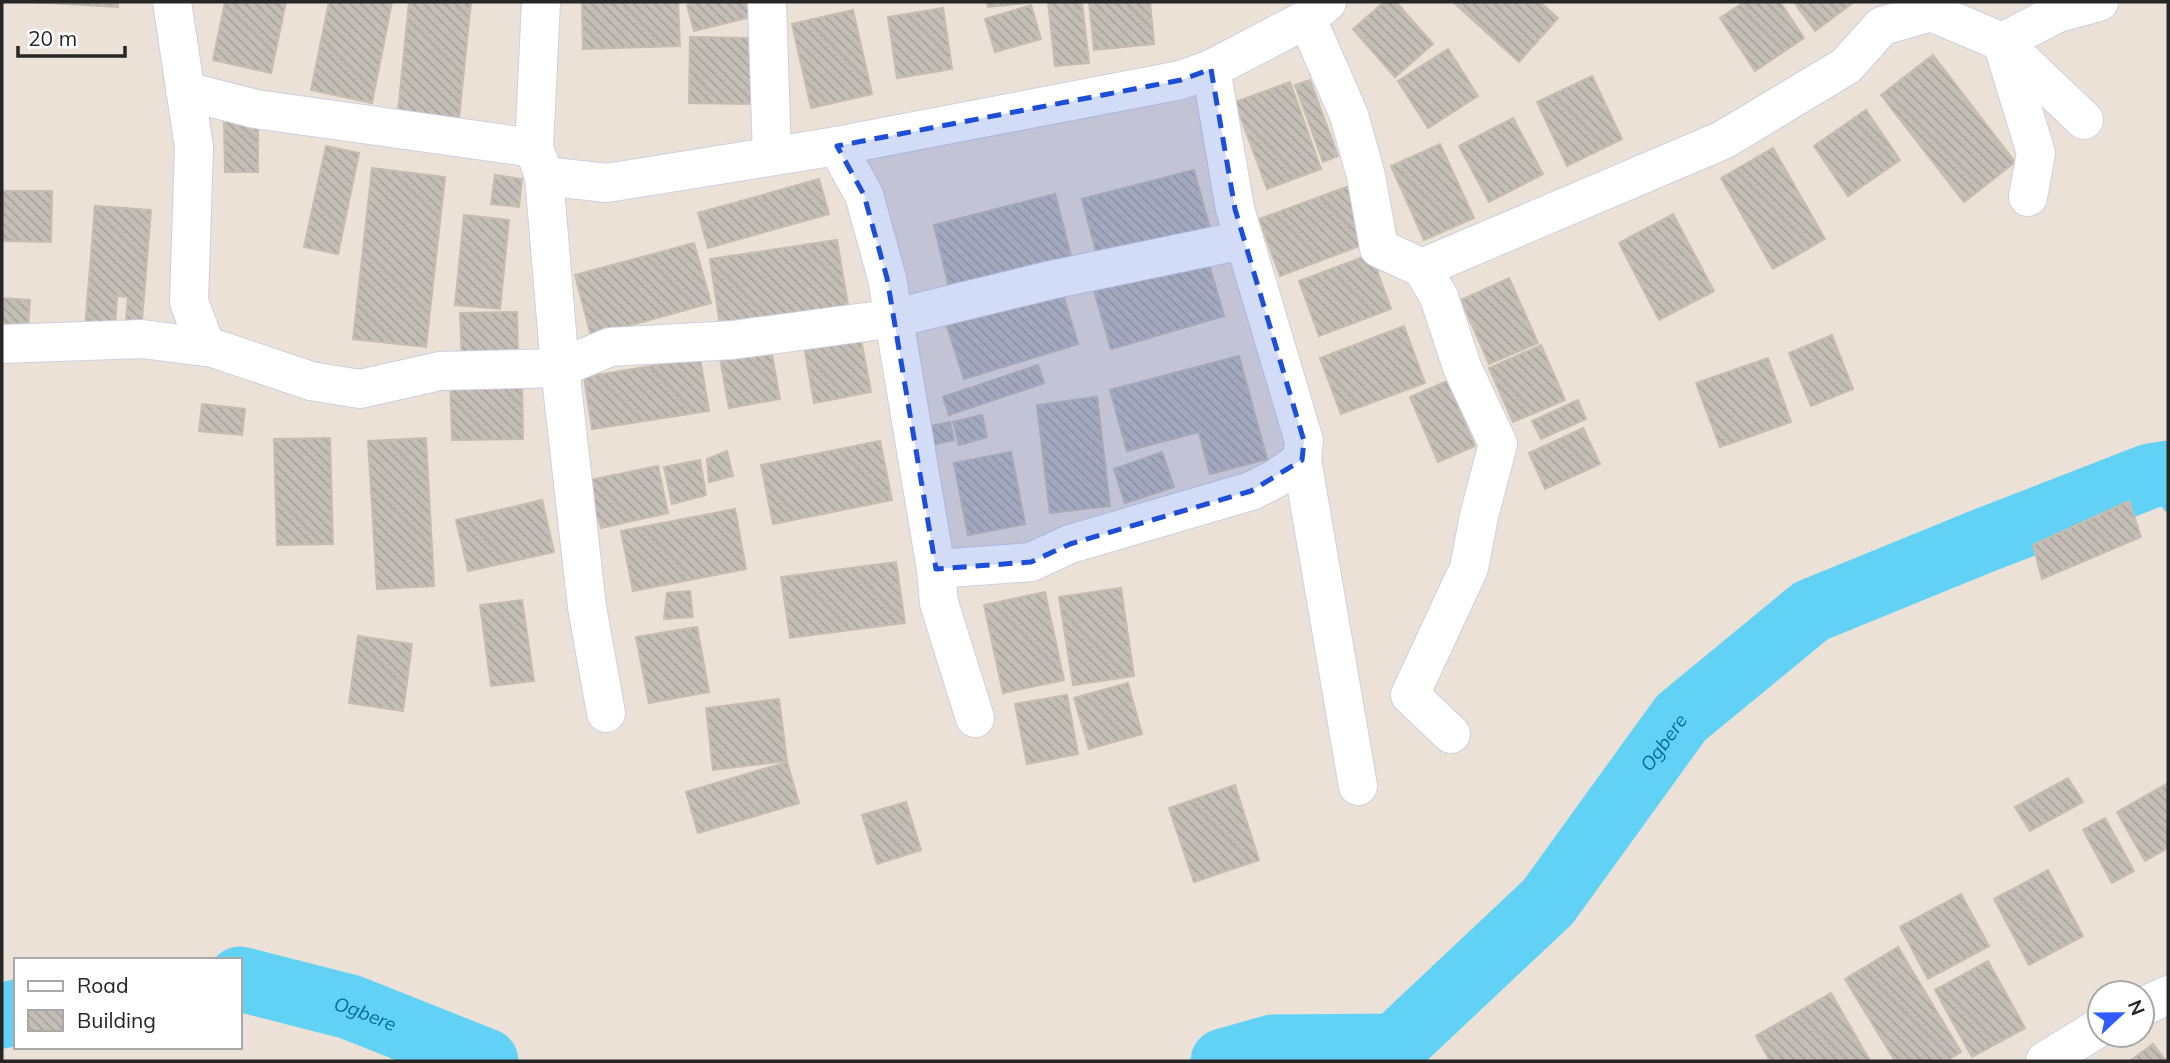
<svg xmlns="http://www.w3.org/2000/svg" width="2170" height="1063" viewBox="0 0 2170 1063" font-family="Mulish,sans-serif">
	<defs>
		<pattern id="building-back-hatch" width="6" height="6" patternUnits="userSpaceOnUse" patternTransform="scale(1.75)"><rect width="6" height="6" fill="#c5beb7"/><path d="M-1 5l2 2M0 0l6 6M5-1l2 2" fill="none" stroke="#a9a39d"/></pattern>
	</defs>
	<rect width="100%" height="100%" fill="#ebe1d6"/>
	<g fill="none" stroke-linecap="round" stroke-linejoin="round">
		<polyline stroke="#61d2f5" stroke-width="10" points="2150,476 2168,507"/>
		<g stroke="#61d2f5" stroke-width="65">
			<path id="s1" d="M240,979L350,1007L486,1061"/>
			<polyline points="2,1016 16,1012"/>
			<path id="s2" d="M1223,1061L1273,1047L1395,1046L1548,902L1681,718L1811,611L1980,542L2150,476L2168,473"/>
		</g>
	</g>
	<g fill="url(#building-back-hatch)" stroke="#c5bdb0" stroke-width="2">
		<polygon points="30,2 118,2 118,7"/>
		<polygon points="225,2 286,2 271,73 213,60"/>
		<polygon points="329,2 392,2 372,103 311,90"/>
		<polygon points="409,2 471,2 459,118 398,112"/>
		<polygon points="582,2 678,2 680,46 583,49"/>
		<polygon points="699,2 752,2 755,16 694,31 687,5"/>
		<polygon points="987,2 1027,2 1027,3 988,7"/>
		<polygon points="1048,2 1082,2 1089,63 1055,66"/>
		<polygon points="1089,2 1150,2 1154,44 1094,50"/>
		<polygon points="1384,2 1396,2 1433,44 1395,77 1353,29"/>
		<polygon points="1453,2 1540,2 1558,18 1519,62"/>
		<polygon points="1744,2 1780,2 1804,38 1755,71 1720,18"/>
		<polygon points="1794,2 1854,2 1815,31"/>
		<polygon points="1031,5 1041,39 995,52 985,19"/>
		<polygon points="943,8 952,69 897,78 888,17"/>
		<polygon points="853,10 872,94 811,108 792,24"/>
		<polygon points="690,37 753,38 752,104 689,103"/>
		<polygon points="1448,49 1478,96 1428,128 1398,81"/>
		<polygon points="1933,55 2015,162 1964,202 1881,95"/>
		<polygon points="1592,76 1622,139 1567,166 1537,102"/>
		<polygon points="1310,80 1338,156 1323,162 1295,85"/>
		<polygon points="1290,82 1321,169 1267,189 1235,102"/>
		<polygon points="1866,110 1900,160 1848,196 1814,146"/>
		<polygon points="1513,118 1543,174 1489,202 1459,146"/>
		<polygon points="224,121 258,121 258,172 225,172"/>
		<polygon points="1440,144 1474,218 1424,240 1391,166"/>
		<polygon points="326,146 359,153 338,254 304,247"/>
		<polygon points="1773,148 1825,239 1773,269 1721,178"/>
		<polygon points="372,168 445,177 426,347 353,339"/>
		<polygon points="1194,170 1210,229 1098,259 1082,199"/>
		<polygon points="495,175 522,179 519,207 491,204"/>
		<polygon points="819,179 829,214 708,248 698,213"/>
		<polygon points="1349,186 1370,242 1280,276 1259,219"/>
		<polygon points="2,191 52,191 51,242 2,241"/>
		<polygon points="1055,194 1071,256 949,287 934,225"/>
		<polygon points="95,206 151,210 141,332 125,331 128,297 117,296 115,330 85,328"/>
		<polygon points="1673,214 1714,291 1659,320 1619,243"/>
		<polygon points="464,215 509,220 500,309 455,305"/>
		<polygon points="837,240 848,305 720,325 710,259"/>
		<polygon points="694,243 711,303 591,336 575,275"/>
		<polygon points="1206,254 1224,316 1111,349 1093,287"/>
		<polygon points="1371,254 1391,309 1319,336 1299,281"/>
		<polygon points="1509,278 1538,343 1489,364 1461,300"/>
		<polygon points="1061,288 1078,344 964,379 946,323"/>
		<polygon points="2,298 30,300 28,328 2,326"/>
		<polygon points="517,312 518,361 462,362 460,313"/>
		<polygon points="1404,326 1425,383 1341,414 1320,358"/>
		<polygon points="859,329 871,392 814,403 803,340"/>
		<polygon points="1832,335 1853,389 1811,406 1789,353"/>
		<polygon points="770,344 780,399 729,408 719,353"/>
		<polygon points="1541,345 1565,400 1513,422 1489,368"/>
		<polygon points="1239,356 1267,459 1210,474 1199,432 1127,451 1110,390"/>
		<polygon points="700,358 709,411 592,429 584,377"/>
		<polygon points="1768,358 1791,422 1720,447 1696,383"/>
		<polygon points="1038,365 1044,383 949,415 943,397"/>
		<polygon points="522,378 523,439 452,440 450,379"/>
		<polygon points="1447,381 1475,446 1438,462 1410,397"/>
		<polygon points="1097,397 1110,506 1050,513 1037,405"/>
		<polygon points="1578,400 1586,419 1541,439 1532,421"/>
		<polygon points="202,404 245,409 242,435 199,431"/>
		<polygon points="982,415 987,437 959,445 953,422"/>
		<polygon points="950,422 954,440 931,445 927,427"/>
		<polygon points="1583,428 1600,464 1545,489 1529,453"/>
		<polygon points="330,438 333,544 277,545 274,439"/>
		<polygon points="426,438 434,586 377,589 368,441"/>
		<polygon points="880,441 892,500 773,524 761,465"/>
		<polygon points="727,451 733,476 709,482 707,459"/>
		<polygon points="1011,452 1025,524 968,535 954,463"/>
		<polygon points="1162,452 1174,487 1125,503 1114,469"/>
		<polygon points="700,460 706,495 672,504 664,467"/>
		<polygon points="658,466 668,513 601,528 598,517 588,520 580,482"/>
		<polygon points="542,500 554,552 468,571 456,520"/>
		<polygon points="2129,501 2141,537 2042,579 2033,545"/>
		<polygon points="735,509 746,569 633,591 621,531"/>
		<polygon points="896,562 905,623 790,638 781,577"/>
		<polygon points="1121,588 1134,676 1073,685 1059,597"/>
		<polygon points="690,591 693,617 664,619 667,593"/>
		<polygon points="1045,592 1064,680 1003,693 984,605"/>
		<polygon points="522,600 534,681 491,686 480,605"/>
		<polygon points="697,627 709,692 649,703 636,637"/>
		<polygon points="358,636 412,644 403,711 349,703"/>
		<polygon points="1128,683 1142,734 1089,749 1074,698"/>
		<polygon points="1067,695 1078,754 1027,764 1015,704"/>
		<polygon points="779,699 787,761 713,770 706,708"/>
		<polygon points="787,762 799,803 698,833 686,792"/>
		<polygon points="2068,778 2083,802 2030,831 2015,807"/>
		<polygon points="2168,783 2168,848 2145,861 2117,812"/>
		<polygon points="1235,785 1259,860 1194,882 1169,808"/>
		<polygon points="906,802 921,850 877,864 862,815"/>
		<polygon points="2105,818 2134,871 2112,883 2083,830"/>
		<polygon points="2048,870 2083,936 2029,965 1994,899"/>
		<polygon points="1961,894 1989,946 1928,979 1900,927"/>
		<polygon points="1898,947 1961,1052 1946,1061 1895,1061 1845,979"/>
		<polygon points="1988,961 2025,1028 1972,1057 1935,990"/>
		<polygon points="1831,993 1870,1061 1770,1061 1756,1036"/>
		<polygon points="2153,1044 2166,1061 2130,1061"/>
	</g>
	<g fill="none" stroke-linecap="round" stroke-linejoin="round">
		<g stroke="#ccd0e1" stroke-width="40">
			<g id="minor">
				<polyline points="172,2 194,147 189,302 206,347"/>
				<polyline points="541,2 534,148 544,176 560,368 587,607 606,713"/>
				<polyline points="767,2 772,156"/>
				<polyline points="1307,19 1349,115 1366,176 1379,248 1422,268 1439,297 1462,367 1498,444 1479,516 1469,568 1410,695 1451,734"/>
				<polyline points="1211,69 1235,209 1304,441 1302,460 1358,786"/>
				<polyline points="185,91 256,109 534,148"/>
				<polyline points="837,146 864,195 887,278 936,569 939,603 975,718"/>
				<polyline points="544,176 607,183 837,146 1181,80 1211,69 1307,19 1327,2"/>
				<polyline points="2028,197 2036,153 2002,42 2058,13 2099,2"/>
				<polyline points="1422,268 1723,140 1846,66 1882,26 1931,12 2002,42 2084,120"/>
				<polyline points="2,344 142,339 213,348 311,381 360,389 440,371 560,368 610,347 733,340 895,318 1051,280 1243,240"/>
				<polyline points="936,569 1031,562 1070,544 1251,491 1275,479 1302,460"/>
				<polyline points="2142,1007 2168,995"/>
				<polyline points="2045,1061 2100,1027"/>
			</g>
		</g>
		<use href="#minor" stroke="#fff" stroke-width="38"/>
	</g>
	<path fill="#1d4ed8" fill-opacity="0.2" stroke="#1d4ed8" stroke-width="5" stroke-dasharray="14 9" stroke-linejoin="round" d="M1211,69L1235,209L1304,441L1302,460L1251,491L1070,544L1031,562L936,569L887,278L864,195L837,146L1181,80Z"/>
	<g text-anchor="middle" stroke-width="5" stroke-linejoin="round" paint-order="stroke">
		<g font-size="19" font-style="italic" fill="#056c9c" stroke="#fff">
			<text dy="7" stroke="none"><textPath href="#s2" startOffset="581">Ogbere</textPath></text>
			<text dy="7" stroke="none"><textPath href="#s1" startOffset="130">Ogbere</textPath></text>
		</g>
	</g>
	<rect width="2170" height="1063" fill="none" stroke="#262626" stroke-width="7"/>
	<rect x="14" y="958" width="228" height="91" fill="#ffffff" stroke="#a8a8a8" stroke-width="2"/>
	<rect x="28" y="981" width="35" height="10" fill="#ffffff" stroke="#a8a8a8" stroke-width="2"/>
	<text x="77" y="993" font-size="21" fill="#262626">Road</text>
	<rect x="28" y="1010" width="35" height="21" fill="url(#building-back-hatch)" stroke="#a8a8a8" stroke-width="2"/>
	<text x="77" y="1028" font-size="21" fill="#262626">Building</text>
	<g transform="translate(2121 1014) rotate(68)"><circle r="33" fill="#ffffff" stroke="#a8a8a8" stroke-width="2"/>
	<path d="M0-5L12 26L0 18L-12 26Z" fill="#2f5bff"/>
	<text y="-10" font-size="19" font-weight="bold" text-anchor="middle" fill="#262626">N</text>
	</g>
	<path d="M18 46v10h107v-10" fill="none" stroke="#262626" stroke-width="3.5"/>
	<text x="28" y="46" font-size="21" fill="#262626" stroke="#ffffff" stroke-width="5" paint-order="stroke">20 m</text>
</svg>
